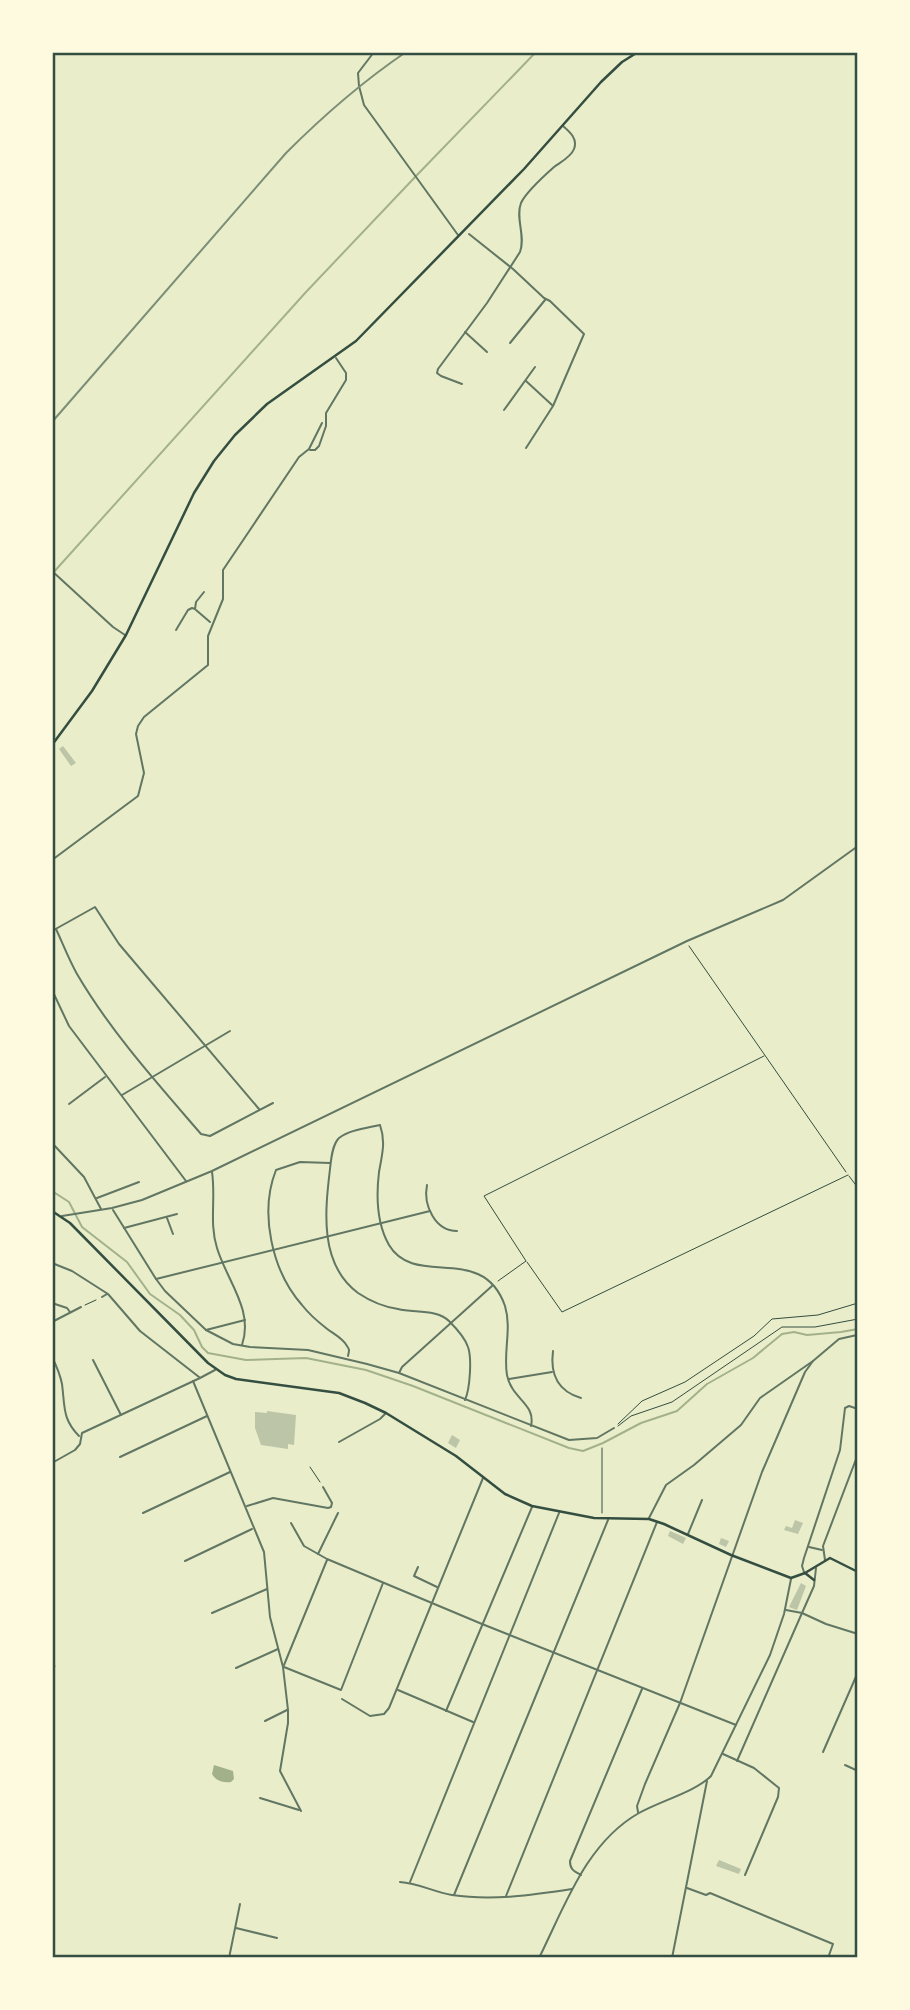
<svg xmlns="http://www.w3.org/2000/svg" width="910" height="2010" viewBox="0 0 910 2010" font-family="'Roboto Serif',serif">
	<rect width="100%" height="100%" fill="#e9edc9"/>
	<path fill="#a3b18a" d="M214,1765L233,1771L234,1779L231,1782C223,1783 216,1781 212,1774Z"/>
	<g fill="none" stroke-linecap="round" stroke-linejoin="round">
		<g stroke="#a3b18a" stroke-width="2">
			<polyline points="52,574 306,292 417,175 536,52"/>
			<polyline points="52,1191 69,1202 82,1227 127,1262 150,1294 180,1315 194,1330 202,1347 208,1353 246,1360 306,1358 366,1370 413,1386 569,1448 583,1451 603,1443 641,1423 677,1411 707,1384 753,1358 782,1334 794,1332 807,1335 841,1332 858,1329"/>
		</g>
	</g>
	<g fill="#bcc5a7">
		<polygon points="63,746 76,763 71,766 59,749"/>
		<polygon points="267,1411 296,1415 294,1445 288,1444 288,1449 261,1445 255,1428 255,1412 267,1413"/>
		<polygon points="452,1435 460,1440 456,1448 448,1443"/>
		<polygon points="795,1520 803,1523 798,1534 784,1530 786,1526 792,1528"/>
		<polygon points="670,1531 686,1538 683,1544 668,1536"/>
		<polygon points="721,1538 729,1541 726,1547 719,1544"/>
		<polygon points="801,1583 806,1586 797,1610 794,1609 789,1607"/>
		<polygon points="719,1860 741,1869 739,1874 716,1866"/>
	</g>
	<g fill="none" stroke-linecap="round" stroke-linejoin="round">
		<g stroke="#344e41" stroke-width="1">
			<polyline points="689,946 846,1172"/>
			<polyline points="849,1176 858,1188"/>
			<polyline points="527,1262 562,1312 848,1175"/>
			<polyline points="498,1281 526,1261 484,1196 764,1056"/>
			<polyline points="85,1305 96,1300"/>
			<polyline points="618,1424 642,1401 685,1382 754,1336 772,1319 818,1315 858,1303"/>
			<polyline points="618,1426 631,1416 672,1402 782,1327 815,1327 858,1319"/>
			<polyline points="310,1467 320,1482"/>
			<polyline points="602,1513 602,1448"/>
			<polyline points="52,1665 55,1666"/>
		</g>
		<g stroke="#617663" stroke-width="2">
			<polyline points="374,52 358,73 359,86 364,105 458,235"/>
			<polyline points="469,234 513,269 544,298 550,301 584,334 553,406 526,448"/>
			<polyline points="465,332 487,352"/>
			<polyline points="510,343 545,300"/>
			<polyline points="526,381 552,405"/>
			<path d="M462,384L441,376L437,373L438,369L487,303L520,252C526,236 515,218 521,203C526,192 545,175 554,167C561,162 571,157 574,149C578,139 570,132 563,126"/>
			<polyline points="504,410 535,367"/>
			<polyline points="310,450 315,450 319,446 326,426 326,413 346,380 346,373 336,358"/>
			<polyline points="52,571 113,627 125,635"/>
			<polyline points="196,610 210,622"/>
			<polyline points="176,630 188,610 192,608 195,609 196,602 204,592"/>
			<polyline points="52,860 138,796 144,773 136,734 138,726 144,717 208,665 208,636 223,599 223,570 299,457 309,449 322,423"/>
			<path d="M56,929C63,944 69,960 77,974C111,1032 157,1083 201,1134L210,1136L273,1103"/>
			<polyline points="52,931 95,907 119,944 259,1109"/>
			<polyline points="52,990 69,1026 186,1181"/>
			<polyline points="122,1095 230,1031"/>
			<polyline points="69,1104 105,1077"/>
			<polyline points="52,1143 84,1177 101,1209"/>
			<path d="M330,1163L300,1162L276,1170C259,1213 272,1271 302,1305C309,1314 317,1321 326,1328C332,1333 343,1338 347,1346C350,1350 349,1351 348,1356"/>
			<path d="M212,1172C216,1198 209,1223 217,1248C227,1281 254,1310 242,1345"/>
			<path d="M427,1185C423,1205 435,1231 457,1231"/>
			<polyline points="97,1198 139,1182"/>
			<polyline points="113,1210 156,1279 165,1291 206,1330 233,1344 250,1347 308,1350 367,1364 399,1373 569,1440 597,1438 614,1428"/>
			<polyline points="167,1218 173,1234"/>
			<polyline points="124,1228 177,1214"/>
			<polyline points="52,1263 72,1271 108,1294 140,1331 199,1377"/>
			<polyline points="156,1279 430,1211"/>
			<polyline points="102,1297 107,1294"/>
			<polyline points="52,1303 67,1308 70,1312"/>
			<polyline points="52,1322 81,1307"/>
			<polyline points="206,1330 245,1320"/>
			<path d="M553,1351C550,1374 557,1391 581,1398"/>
			<path d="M52,1357C56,1365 60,1374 62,1384C65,1406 62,1419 79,1436"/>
			<polyline points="93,1360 121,1415"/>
			<polyline points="399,1373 402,1367 492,1286"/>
			<polyline points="509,1379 552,1372"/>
			<polyline points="193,1381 264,1552 270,1617 283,1667 288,1710 288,1723 280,1771 301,1811"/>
			<path d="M465,1400C470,1389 472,1358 468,1347C465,1338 456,1328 449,1321C437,1309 414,1313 398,1309C384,1307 370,1301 358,1293C319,1264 325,1211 330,1169C331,1160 332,1145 339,1138C349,1130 367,1128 380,1125C386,1142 382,1155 379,1172C376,1197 377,1224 389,1245C415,1289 483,1242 505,1306C512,1329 503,1352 507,1375C512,1400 536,1403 531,1426"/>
			<polyline points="339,1442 380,1419 385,1414"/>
			<polyline points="120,1457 207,1416"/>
			<polyline points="52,1463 75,1450 80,1444 82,1433 200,1378 215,1370"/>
			<polyline points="247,1506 273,1498 328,1508 331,1507 332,1503 323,1487"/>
			<polyline points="143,1513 230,1472"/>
			<polyline points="649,1518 666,1485 694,1465 741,1425 760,1398 813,1361 839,1339 857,1335"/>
			<polyline points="291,1523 304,1546 327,1559 482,1624 736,1725"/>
			<polyline points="688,1534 702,1500"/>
			<polyline points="809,1547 822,1550"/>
			<polyline points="318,1554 338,1513"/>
			<polyline points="185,1561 252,1529"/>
			<polyline points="418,1567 414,1576 437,1587"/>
			<polyline points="804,1572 802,1566 804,1558 840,1450 845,1408 849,1406 858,1409"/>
			<polyline points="212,1613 267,1589"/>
			<polyline points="284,1665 327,1560"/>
			<polyline points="284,1667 341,1690 383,1583"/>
			<polyline points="236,1668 278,1649"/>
			<polyline points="398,1690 473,1722"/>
			<polyline points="342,1699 370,1716 384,1714 389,1708 483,1478"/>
			<polyline points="446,1711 532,1507"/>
			<polyline points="265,1721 287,1710"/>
			<polyline points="823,1752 858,1672"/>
			<polyline points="723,1754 754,1768 779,1788 778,1797 745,1875"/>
			<polyline points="737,1761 802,1613 826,1624 858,1634"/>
			<polyline points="845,1765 858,1771"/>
			<polyline points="260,1798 299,1810"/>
			<polyline points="638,1812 637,1806 645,1784 680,1703 762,1472 805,1372 813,1361"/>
			<path d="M581,1875C574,1871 570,1870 570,1861L642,1689"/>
			<path d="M400,1882C418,1883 434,1892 452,1895C492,1901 533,1895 572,1889"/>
			<polyline points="410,1882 559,1513"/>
			<polyline points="687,1888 706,1895 710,1893 833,1944 828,1958"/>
			<polyline points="454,1895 608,1520"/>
			<polyline points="506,1896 657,1522"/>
			<polyline points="236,1928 277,1938"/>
			<polyline points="229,1958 240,1904"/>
			<polyline points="672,1958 707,1781"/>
		</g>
		<g stroke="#617663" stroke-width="2">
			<polyline points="62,1216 112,1208 142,1200 212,1171 687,941 783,900 858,846"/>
			<polyline points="825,1560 823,1546 858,1454"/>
			<polyline points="786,1610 802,1613 814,1586 816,1568"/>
			<path d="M539,1958C565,1906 586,1843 639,1813C660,1801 695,1792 711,1776L770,1655L784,1614L791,1579"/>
		</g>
		<g stroke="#344e41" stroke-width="2.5">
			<polyline points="52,1211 70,1223 208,1363 225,1375 236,1379 339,1393 365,1403 386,1413 456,1456 505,1494 532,1506 594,1518 649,1519 664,1524 731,1555 791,1578 805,1573 830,1558 858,1572"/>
			<polyline points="805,1573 814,1580"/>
		</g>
		<polyline stroke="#344e41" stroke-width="2.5" points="52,745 92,691 126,635 194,493 214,461 235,435 267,404 356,341 524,169 601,82 622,62 638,52"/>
		<path stroke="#7c8e77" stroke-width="2" d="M52,422L286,153C323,116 362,82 406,52"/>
	</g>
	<rect width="910" height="2010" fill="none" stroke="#fefae0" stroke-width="108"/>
	<rect x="54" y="54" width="802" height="1902" fill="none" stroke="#344e41" stroke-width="2.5"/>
</svg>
